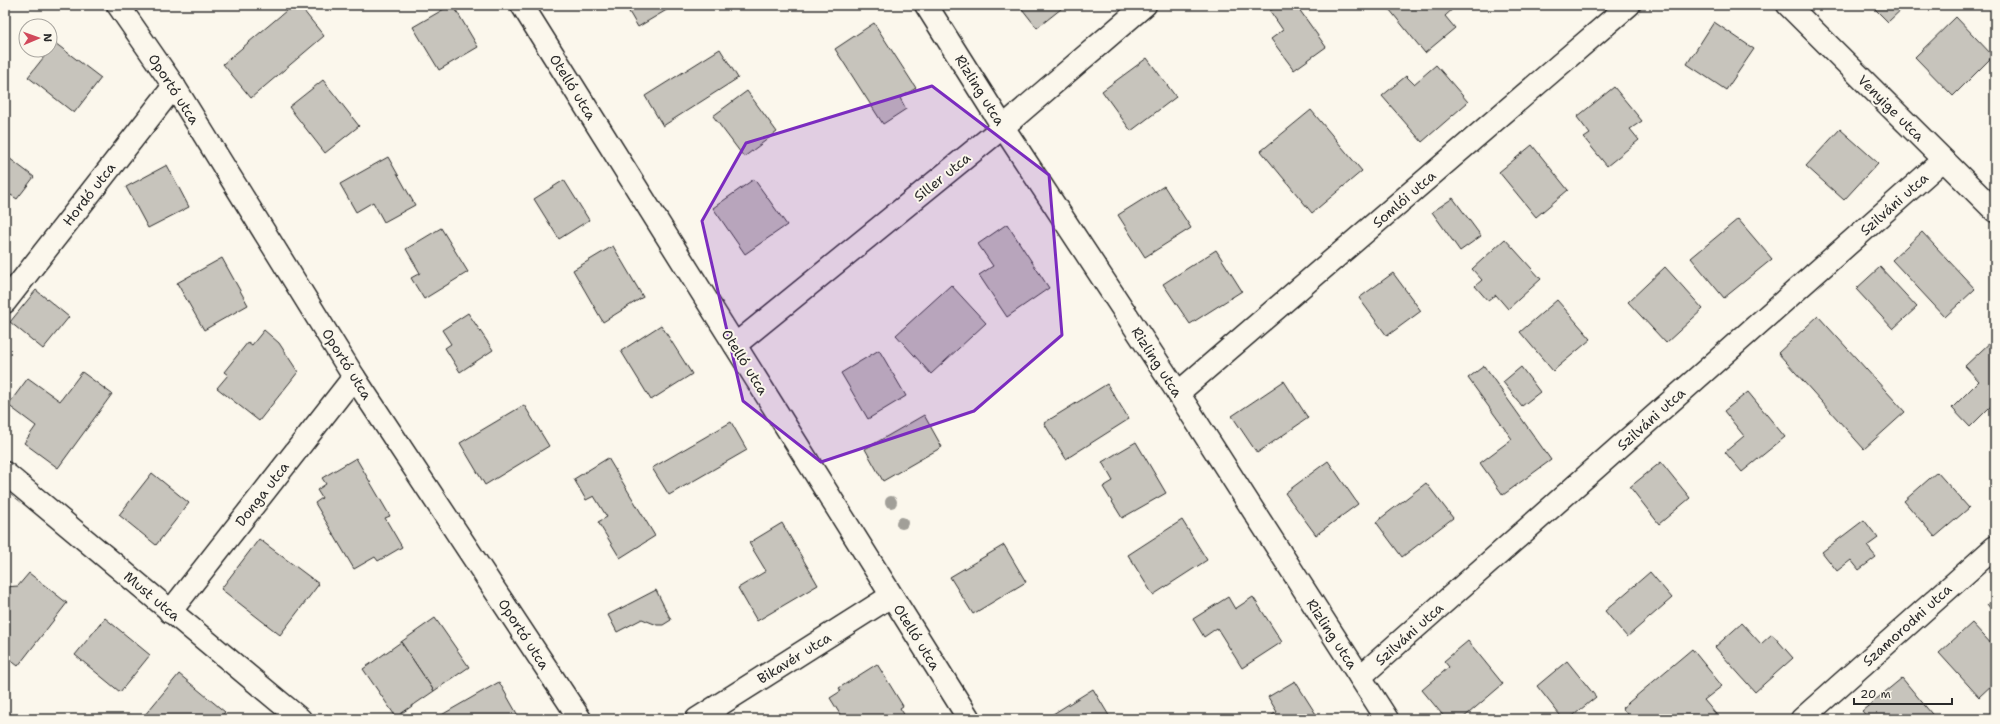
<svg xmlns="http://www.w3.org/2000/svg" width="2000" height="724" viewBox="0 0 2000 724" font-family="'Shantell Sans',sans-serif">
	<rect width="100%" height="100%" fill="#fbf7ec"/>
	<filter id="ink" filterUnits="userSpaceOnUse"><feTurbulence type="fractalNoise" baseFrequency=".025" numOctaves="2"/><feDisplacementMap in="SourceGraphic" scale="8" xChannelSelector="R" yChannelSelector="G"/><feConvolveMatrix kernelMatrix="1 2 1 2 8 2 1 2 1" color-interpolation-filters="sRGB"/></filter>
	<g filter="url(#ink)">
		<g fill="#c7c4bc" stroke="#2b2b2b">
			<polygon points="293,5 299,5 324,36 251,98 223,64"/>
			<polygon points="451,5 453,5 478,47 439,70 413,27"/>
			<polygon points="625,5 675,5 638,27"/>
			<polygon points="1019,5 1066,5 1037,28"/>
			<polygon points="1278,5 1296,5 1326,47 1294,70 1271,39 1283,30 1270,11"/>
			<polygon points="1394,5 1455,5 1456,6 1445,16 1455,28 1425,53 1389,9"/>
			<polygon points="1871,5 1906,5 1888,22"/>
			<polygon points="1956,17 1993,56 1953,96 1915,57"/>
			<polygon points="1714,22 1754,49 1726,90 1687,64"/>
			<polygon points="874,23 916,88 900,98 906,109 883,124 835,49"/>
			<polygon points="55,43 101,78 74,113 28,77"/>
			<polygon points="720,49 738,78 663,126 645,96"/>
			<polygon points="1147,58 1176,97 1131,131 1102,91"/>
			<polygon points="1436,65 1468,102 1422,142 1382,96 1406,76 1414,84"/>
			<polygon points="323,80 359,126 325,153 289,107"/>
			<polygon points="1614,87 1642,121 1630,129 1639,140 1607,166 1584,138 1590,134 1577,117"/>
			<polygon points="747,91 777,132 744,157 713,116"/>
			<polygon points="1311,110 1362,171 1312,213 1261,151"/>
			<polygon points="1840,129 1878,163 1844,200 1806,166"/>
			<polygon points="1532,145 1568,190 1536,217 1499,172"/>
			<polygon points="5,155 34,177 17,199 11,195 5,202"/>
			<polygon points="388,157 415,205 384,222 373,202 356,212 340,184"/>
			<polygon points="167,165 189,207 148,228 126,187"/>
			<polygon points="754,179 787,225 745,254 713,208"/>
			<polygon points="564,180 589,220 559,239 534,199"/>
			<polygon points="1164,186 1191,228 1145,257 1118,215"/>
			<polygon points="1453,198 1481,236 1460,251 1432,212"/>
			<polygon points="1738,219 1772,259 1724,298 1691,258"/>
			<polygon points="1007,224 1049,288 1007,317 979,275 993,266 978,244"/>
			<polygon points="441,228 468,272 424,299 411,278 420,273 406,249"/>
			<polygon points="1922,232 1975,289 1945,317 1892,260"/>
			<polygon points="1505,239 1541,279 1508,309 1496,295 1488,301 1475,286 1482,280 1472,269"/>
			<polygon points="613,246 643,297 603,322 573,270"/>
			<polygon points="1216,250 1242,291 1190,324 1163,284"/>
			<polygon points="222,258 248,305 204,330 177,283"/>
			<polygon points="1665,267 1703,309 1666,343 1628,302"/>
			<polygon points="1880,267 1917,307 1893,329 1856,289"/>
			<polygon points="1393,273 1421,311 1387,336 1359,298"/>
			<polygon points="951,285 986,323 931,374 896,335"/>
			<polygon points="36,290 69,317 43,349 10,322"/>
			<polygon points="1557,300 1591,339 1553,371 1520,332"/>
			<polygon points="468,313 493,350 460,372 445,348 451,344 442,330"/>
			<polygon points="1818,316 1905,412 1864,449 1778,353"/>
			<polygon points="661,325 692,374 651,400 621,351"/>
			<polygon points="264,330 279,343 298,372 259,421 217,388 228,375 224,372 248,342 252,345"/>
			<polygon points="1995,338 1995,402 1970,427 1952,408 1979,381 1965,366"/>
			<polygon points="879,350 906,396 868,419 841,373"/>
			<polygon points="1484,366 1551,460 1503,495 1480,463 1512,439 1468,378"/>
			<polygon points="1521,367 1540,392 1522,406 1503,382"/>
			<polygon points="82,372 112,394 58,468 24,443 36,426 8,405 28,378 60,401"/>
			<polygon points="1284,381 1308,418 1257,453 1232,416"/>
			<polygon points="1107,384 1129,419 1066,459 1044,423"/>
			<polygon points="1748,392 1785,437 1742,472 1725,452 1744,436 1724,411"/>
			<polygon points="524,405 549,446 485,485 460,443"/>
			<polygon points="924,415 942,447 883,481 865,449"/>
			<polygon points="731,422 747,450 669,495 652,468"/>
			<polygon points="1136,442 1166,493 1122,518 1103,487 1113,481 1102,462"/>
			<polygon points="356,458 390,516 385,518 402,547 378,561 375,557 354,569 315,503 322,498 317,490 326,484 322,478"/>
			<polygon points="608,458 655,536 620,558 598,522 607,517 594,496 586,500 574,479"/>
			<polygon points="1328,461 1358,504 1316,535 1285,493"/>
			<polygon points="1661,462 1690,498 1659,524 1630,487"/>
			<polygon points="1937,472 1969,508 1935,537 1904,501"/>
			<polygon points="152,473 189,503 156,545 119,515"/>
			<polygon points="1426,483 1453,518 1402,557 1376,522"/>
			<polygon points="1182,520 1207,560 1153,595 1128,555"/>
			<polygon points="1864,520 1878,538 1867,546 1876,557 1859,570 1851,560 1837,571 1822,552"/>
			<polygon points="782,523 818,585 757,621 738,588 766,571 749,543"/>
			<polygon points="5,529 10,533 5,539"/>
			<polygon points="259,539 319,584 280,635 221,589"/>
			<polygon points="1004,545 1026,582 973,614 950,577"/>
			<polygon points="1650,572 1672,598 1627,637 1605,611"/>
			<polygon points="29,573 67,603 18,666 5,656 5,587 18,586"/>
			<polygon points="656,590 671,620 663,625 657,625 642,619 617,632 608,615"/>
			<polygon points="1228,597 1235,609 1253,597 1282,642 1242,668 1217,628 1204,637 1193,619"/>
			<polygon points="1995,597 1995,614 1987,604"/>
			<polygon points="105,618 150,655 120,692 75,655"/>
			<polygon points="435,618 469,667 434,691 401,642"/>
			<polygon points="1742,623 1761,644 1772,634 1793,658 1755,692 1715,647"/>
			<polygon points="1972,623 1995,648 1995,682 1979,697 1939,653"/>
			<polygon points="1468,641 1503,684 1462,719 1446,719 1422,690 1449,667 1444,661"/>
			<polygon points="401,642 434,691 396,717 363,669"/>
			<polygon points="1692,649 1722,686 1704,700 1720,719 1631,719 1622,708"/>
			<polygon points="1567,661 1596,697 1569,719 1563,719 1537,686"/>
			<polygon points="877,664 903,706 900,708 907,719 843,719 830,698 841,691 839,688"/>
			<polygon points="179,674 225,712 219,719 147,719 144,716"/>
			<polygon points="1902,678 1936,719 1869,719 1862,711"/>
			<polygon points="1295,681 1319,719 1266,719 1277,712 1268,697"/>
			<polygon points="499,682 520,719 439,719 438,717"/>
			<polygon points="1093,689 1111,719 1045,719"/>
		</g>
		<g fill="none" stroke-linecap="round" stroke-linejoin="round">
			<g stroke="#2b2b2b" stroke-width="25">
				<g id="minor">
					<polyline points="118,5 174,86 354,377 580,719"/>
					<polyline points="522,5 969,719"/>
					<polyline points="926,5 1003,127 1178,393 1387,719"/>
					<polyline points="1788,5 1995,211"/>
					<polyline points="5,302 174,86"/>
					<polyline points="735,345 1003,127 1145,5"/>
					<polyline points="1178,393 1629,5"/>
					<polyline points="5,473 300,719"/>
					<polyline points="170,612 354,377"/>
					<polyline points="1360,677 1943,160"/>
					<polyline points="697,719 891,596"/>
					<polyline points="1802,719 1995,547"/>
				</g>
			</g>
			<use href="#minor" stroke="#fbf7ec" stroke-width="22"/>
		</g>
		<g fill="#a19f98">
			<circle cx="891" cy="502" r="6"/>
			<circle cx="902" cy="523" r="6"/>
		</g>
	</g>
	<path fill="#7b2cbf" fill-opacity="0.2" stroke="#7b2cbf" stroke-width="3" stroke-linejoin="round" d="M932,86L1049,175L1062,335L974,411L821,462L743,401L702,221L746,143Z"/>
	<g text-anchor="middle" stroke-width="4" stroke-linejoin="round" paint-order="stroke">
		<g font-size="14" fill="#2b2b2b" stroke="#fbf7ec">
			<text transform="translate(573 87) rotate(58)" y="5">Otelló utca</text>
			<text transform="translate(174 89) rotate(57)" y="5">Oportó utca</text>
			<text transform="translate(980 90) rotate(58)" y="5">Rizling utca</text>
			<text transform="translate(1891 108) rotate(45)" y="5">Venyige utca</text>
			<text transform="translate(942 177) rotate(-39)" y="5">Siller utca</text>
			<text transform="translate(89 194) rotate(-52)" y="5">Hordó utca</text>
			<text transform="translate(1404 199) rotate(-41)" y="5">Somlói utca</text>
			<text transform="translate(1894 204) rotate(-42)" y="5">Szilváni utca</text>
			<text transform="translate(745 362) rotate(58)" y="5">Otelló utca</text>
			<text transform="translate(1157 362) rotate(57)" y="5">Rizling utca</text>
			<text transform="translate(347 364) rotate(58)" y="5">Oportó utca</text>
			<text transform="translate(1651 419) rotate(-42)" y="5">Szilváni utca</text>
			<text transform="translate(262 494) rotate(-52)" y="5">Donga utca</text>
			<text transform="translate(152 596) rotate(40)" y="5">Must utca</text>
			<text transform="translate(1907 625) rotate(-42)" y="5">Szamorodni utca</text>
			<text transform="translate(524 634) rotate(57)" y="5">Oportó utca</text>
			<text transform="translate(1332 634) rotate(57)" y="5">Rizling utca</text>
			<text transform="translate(1409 634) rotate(-42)" y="5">Szilváni utca</text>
			<text transform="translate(917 637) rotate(58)" y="5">Otelló utca</text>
			<text transform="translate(794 658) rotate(-32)" y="5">Bikavér utca</text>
		</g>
	</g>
	<rect width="2000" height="724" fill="none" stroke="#fbf7ec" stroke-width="20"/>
	<rect x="10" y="10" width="1980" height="704" fill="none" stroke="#2b2b2b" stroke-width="1.5" filter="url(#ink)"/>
	<g transform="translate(38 38) rotate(88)"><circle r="19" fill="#fbf7ec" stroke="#a8a59f"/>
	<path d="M0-3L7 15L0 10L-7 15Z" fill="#d1495b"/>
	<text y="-6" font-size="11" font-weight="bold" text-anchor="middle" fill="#2b2b2b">N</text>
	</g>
	<path d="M1854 698v6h98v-6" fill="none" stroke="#2b2b2b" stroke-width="2"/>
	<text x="1860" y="698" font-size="12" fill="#2b2b2b" stroke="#fbf7ec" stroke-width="3" paint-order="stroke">20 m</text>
</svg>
